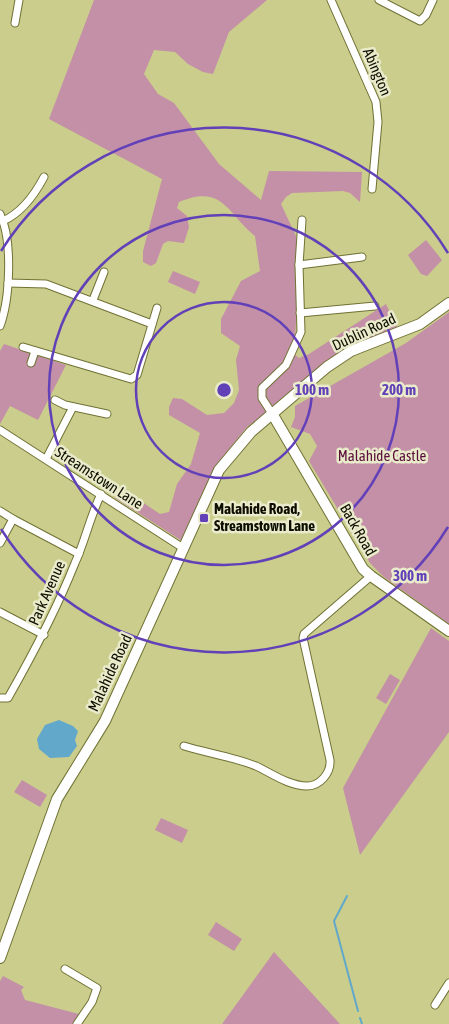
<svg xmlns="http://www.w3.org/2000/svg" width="449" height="1024" viewBox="0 0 449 1024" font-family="'Asap Condensed',sans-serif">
	<rect width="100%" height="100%" fill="#cacd8c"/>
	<g fill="#c490a7">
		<path d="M94,0H267L229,32L213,74L203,72L188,64L175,52L154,50L144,74L158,94L174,103L219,164L261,200L269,171L362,172L360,202L350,193L343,191L292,193L286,197L281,204L296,236L298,290L294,354L299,358L309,354L386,304L398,329L364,341L247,427L215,467L182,541L115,498L120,487L160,514L169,512L177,484L191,464L200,433L169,415V407L173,398L182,399L207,415L224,413L234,403L239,390L236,360L240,346L221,333V319L241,281L260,271L255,236C226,212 223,184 179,202L177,208L187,216L189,227L184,243L168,241L163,244L156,263L151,266L143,262V251L162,179L49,119Z"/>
		<polygon points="426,240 442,260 427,276 421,274 408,255"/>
		<polygon points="173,271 200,282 195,294 168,282"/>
		<polygon points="449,312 449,624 384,577 370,563 309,461 317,446 310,434 291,427 295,417 295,406 406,343"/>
		<polygon points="4,344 66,365 38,420 10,406 0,424 0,351"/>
		<polygon points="431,628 449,641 449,732 360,855 343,788"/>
		<polygon points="390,674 400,680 386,704 376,698"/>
		<polygon points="22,780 47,795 40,807 14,792"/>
		<polygon points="161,818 188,830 182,843 155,830"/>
		<polygon points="216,922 242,939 234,951 208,935"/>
		<polygon points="274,952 340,1024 222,1024"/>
		<polygon points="3,976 24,987 21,990 25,1000 79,1014 73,1024 0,1024 0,981"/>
	</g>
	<polygon fill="#62a8ca" points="59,720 73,726 78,731 75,740 77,746 69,757 50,758 39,749 37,739 45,725"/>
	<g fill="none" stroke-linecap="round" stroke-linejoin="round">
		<g stroke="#62a8ca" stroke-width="2">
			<polyline points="347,896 334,921 358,1011"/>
			<polyline points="360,1018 362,1024"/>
		</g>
		<g stroke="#707234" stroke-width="9">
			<g id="street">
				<polyline points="331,0 376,102 378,122 372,189"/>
				<polyline points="379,0 420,21 426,15 433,0"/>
				<polyline points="15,23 19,0"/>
				<path d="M0,214C13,240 10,299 0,326"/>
				<path d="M3,221C21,213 35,194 44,177"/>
				<polyline points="299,265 362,257"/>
				<polyline points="8,283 46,284 152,324"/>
				<polyline points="93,300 104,272"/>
				<polyline points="300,313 375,306"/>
				<polyline points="23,347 131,379 137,375 157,308"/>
				<polyline points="31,363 35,351"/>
				<polyline points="55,400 65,405 107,414"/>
				<polyline points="273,415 262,398 262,388 286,365 301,332 299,265 302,220"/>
				<polyline points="0,430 183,548"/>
				<polyline points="46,459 73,407"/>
				<polyline points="0,511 13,519 0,543"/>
				<polyline points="13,519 79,554"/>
				<polyline points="0,612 44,635"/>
				<path d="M0,698H8C33,654 56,611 75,563C85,541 90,517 101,494"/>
				<path d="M184,746C207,753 234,757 256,766C271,773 289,786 307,786C320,786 331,773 330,760L303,638L304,634L371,576"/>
				<polyline points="65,969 97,988 92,1002 77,1024"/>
				<polyline points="435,1005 449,983"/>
			</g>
		</g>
		<g stroke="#707234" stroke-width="12">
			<g id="secondary">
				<polyline points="273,415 363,569 371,576 449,631"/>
				<polyline points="0,958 57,799 105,721 219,470 251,432 327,367 351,351 420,324 449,303"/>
			</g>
		</g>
		<use href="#street" stroke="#fff" stroke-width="7"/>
		<use href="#secondary" stroke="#fff" stroke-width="10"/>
	</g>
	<g fill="none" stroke="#6140b8" stroke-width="2.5">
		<circle cx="224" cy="390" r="88"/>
		<circle cx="224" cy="390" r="175"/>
		<path d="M448 527A263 263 0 0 1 1 529M1 251A263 263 0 0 1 448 253"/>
	</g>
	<rect fill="#6140b8" stroke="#e9ebcb" stroke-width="2" x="199" y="513" width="10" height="10" rx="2.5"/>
	<g text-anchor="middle" stroke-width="5" stroke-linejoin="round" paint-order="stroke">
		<g font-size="15" fill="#0d0e00" stroke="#e9ebcb">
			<text transform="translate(377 72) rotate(67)" y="5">Abington</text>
			<text transform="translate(364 332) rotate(-25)" y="5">Dublin Road</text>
			<text transform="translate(99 478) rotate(33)" y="5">Streamstown Lane</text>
			<text transform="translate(358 530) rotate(60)" y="5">Back Road</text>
			<text transform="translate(47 593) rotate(-66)" y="5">Park Avenue</text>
			<text transform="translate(110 673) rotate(-65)" y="5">Malahide Road</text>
		</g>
		<g font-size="15" fill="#5b0f3b" stroke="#e9ebcb">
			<text x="382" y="461">Malahide Castle</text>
		</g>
		<g font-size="15" font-weight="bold" fill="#0d0e00" stroke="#e9ebcb" text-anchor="start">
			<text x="214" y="514">Malahide Road,<tspan x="214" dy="17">Streamstown Lane</tspan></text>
		</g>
	</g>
	<circle cx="224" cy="390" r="8" fill="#6140b8" stroke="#e9ebcb" stroke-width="2.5"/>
	<g font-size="15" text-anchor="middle" font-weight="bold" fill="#6140b8" stroke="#e9ebcb" stroke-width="5" stroke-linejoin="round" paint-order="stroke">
		<text x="312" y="395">100 m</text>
		<text x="399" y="395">200 m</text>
		<text x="410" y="581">300 m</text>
	</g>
</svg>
